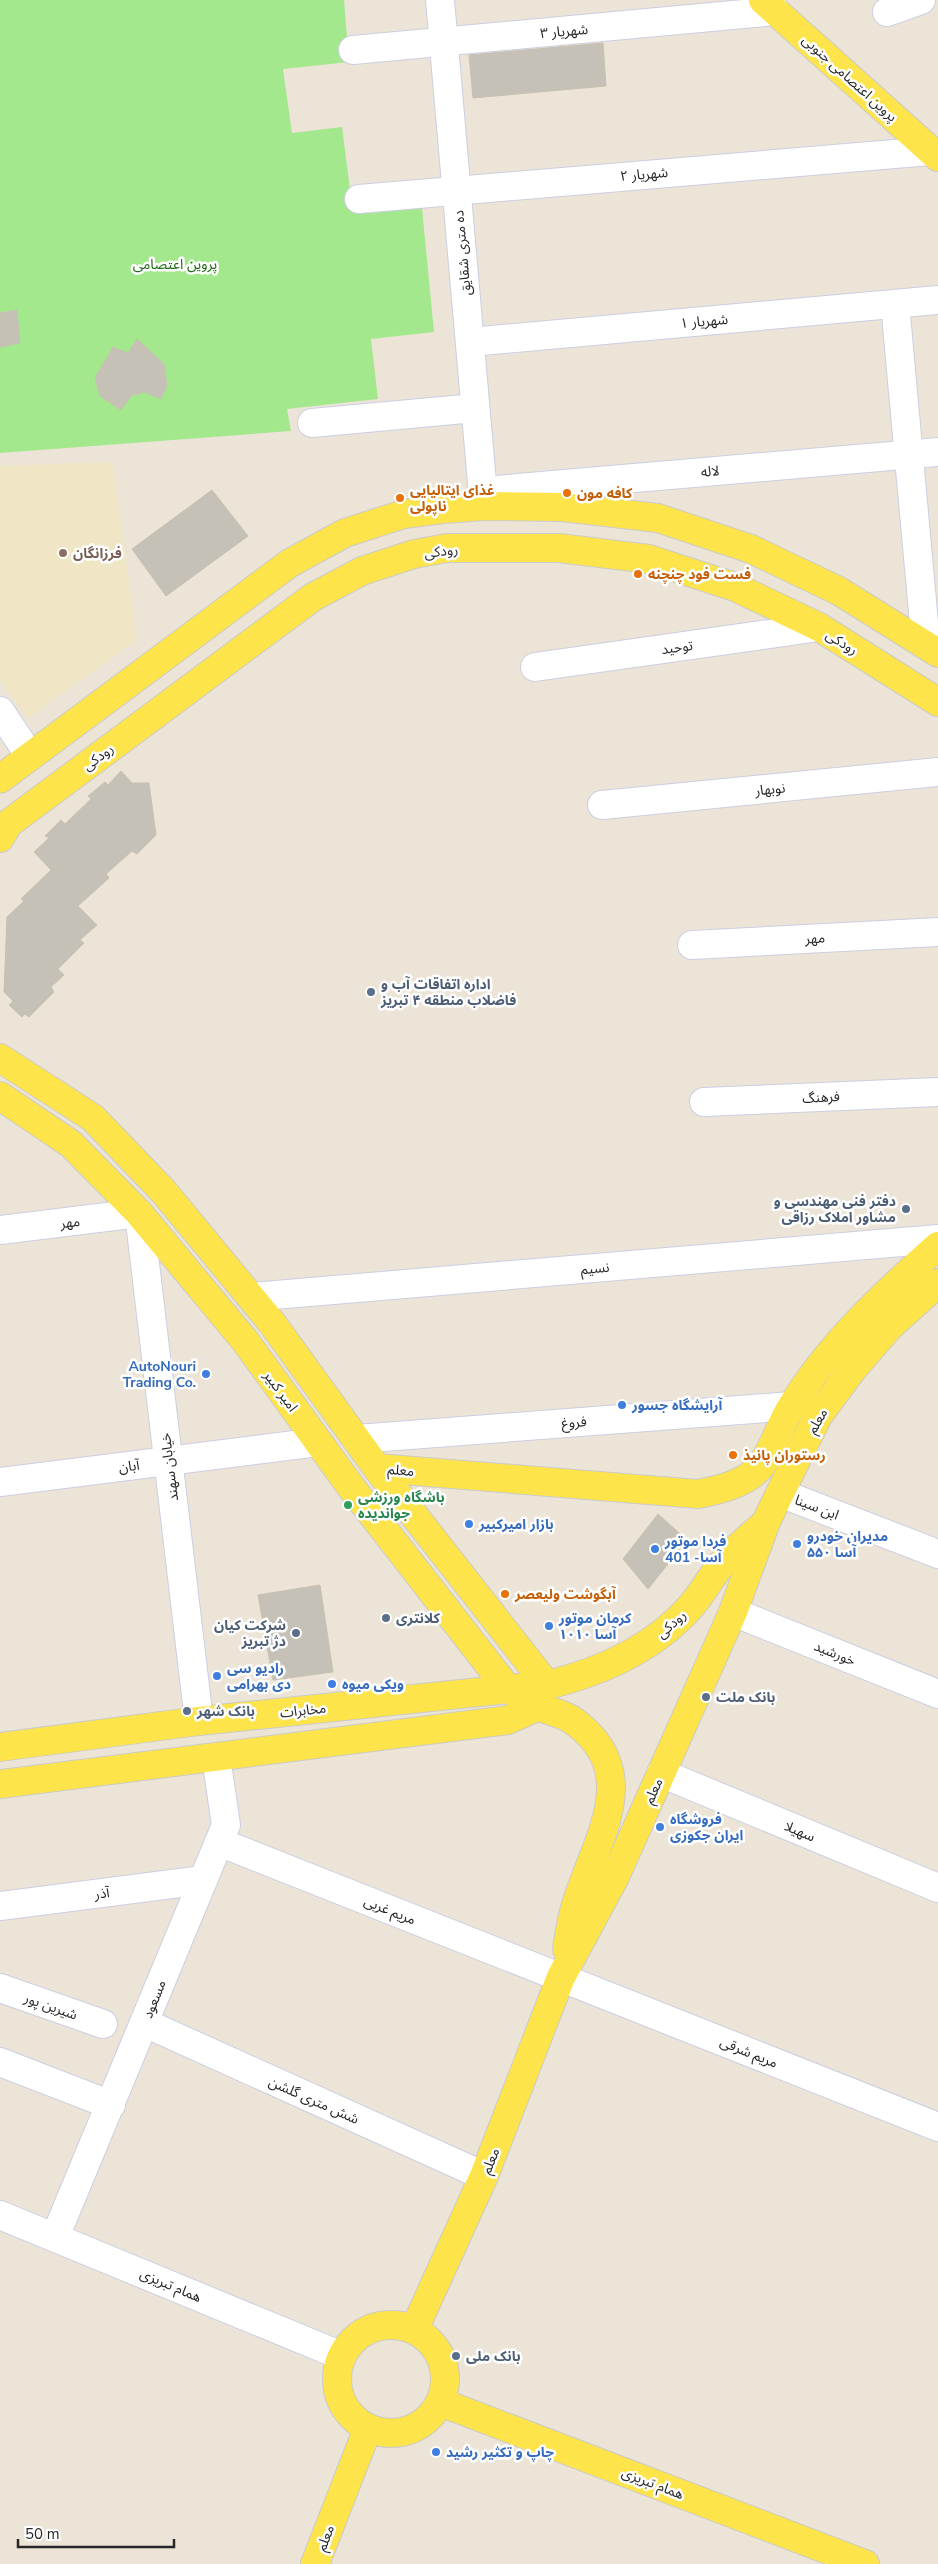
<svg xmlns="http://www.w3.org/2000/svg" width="938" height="2564" viewBox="0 0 938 2564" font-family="'Nunito Sans','Noto Sans Arabic',sans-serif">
	<rect width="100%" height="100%" fill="#ece5d7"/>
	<polygon fill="#f0e5c4" points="113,462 137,640 28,718 0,680 0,466"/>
	<polygon fill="#a4e88d" points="0,0 344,0 349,62 283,69 292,133 342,127 353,213 422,208 434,332 371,339 378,399 287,409 291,431 0,453"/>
	<g fill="#c6c1b7" stroke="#c7c1b1">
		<polygon points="603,43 606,86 473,98 469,55"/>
		<polygon points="17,310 20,343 0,347 0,313"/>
		<polygon points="137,339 164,364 167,385 161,399 144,392 131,396 121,410 100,396 95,378 113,347 128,353"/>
		<polygon points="212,490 248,536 166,596 132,549"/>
		<polygon points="121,771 132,783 149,783 156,835 137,854 132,851 106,874 109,878 78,906 97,925 80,940 84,943 58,969 64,975 51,987 54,992 29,1017 25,1014 22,1017 9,1005 13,1001 4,992 7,917 24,901 21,899 51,870 34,852 49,838 45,836 61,820 65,824 91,799 88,796 105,782 108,785"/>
		<polygon points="658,1514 687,1540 648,1589 623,1559"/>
		<polygon points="320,1585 333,1672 273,1680 258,1595"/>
	</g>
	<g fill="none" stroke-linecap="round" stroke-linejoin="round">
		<g stroke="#cccee2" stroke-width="30">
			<g id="minor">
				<polyline points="440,0 484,506"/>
				<polyline points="887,12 921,0"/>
				<polyline points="353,50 776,11"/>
				<polyline points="359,199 930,151"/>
				<polyline points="895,304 926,645"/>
				<polyline points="470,342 938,300"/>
				<polyline points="312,423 475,408"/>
				<polyline points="483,491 938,452"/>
				<polyline points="535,667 819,627"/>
				<polyline points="0,711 30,756"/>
				<polyline points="602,805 938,772"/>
				<polyline points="692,945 938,932"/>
				<polyline points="704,1102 938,1092"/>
				<polyline points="139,1213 199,1721"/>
				<polyline points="0,1230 139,1213"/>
				<polyline points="251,1297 938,1239"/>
				<polyline points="357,1439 792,1406"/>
				<polyline points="0,1482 318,1442"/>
				<polyline points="780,1493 938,1554"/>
				<polyline points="733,1612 938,1694"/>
				<polyline points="661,1773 938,1888"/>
				<polyline points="219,1842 938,2127"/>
				<polyline points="0,1906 203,1880"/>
				<polyline points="0,1988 103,2024"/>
				<polyline points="145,2023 484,2176"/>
				<polyline points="0,2062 111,2105"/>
				<polyline points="0,2215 342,2356"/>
				<polyline points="55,2237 226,1825 216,1757"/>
			</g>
		</g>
		<g stroke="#cbcbcb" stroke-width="30">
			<g id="major">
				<polyline points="763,0 938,157"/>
				<polyline points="0,779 290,563 345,533 404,514 443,509 484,506 562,507 658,518 751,549 839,591 938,653"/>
				<polyline points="0,838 8,824 313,597 362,571 414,554 447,548 559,548 649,559 735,587 819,627 938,702"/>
				<polyline points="0,1058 93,1118 164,1192 272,1323 377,1468 547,1685"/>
				<path d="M0,1096L71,1144L139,1213L246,1342L351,1487L507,1688C518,1695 529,1701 540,1707C551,1712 565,1714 575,1722C646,1775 593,1844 575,1908C571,1921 569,1936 567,1949"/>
				<path d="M377,1468L698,1494C719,1490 745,1484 760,1467C773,1451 780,1424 792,1406C830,1344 884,1294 938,1246"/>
				<path d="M0,1747L199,1721L547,1685C601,1672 655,1648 692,1605C704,1591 713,1573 726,1559C737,1547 751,1536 763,1525"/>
				<polyline points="0,1784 508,1720 539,1706"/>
				<circle cx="391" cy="2379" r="54"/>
				<polyline points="414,2330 484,2176 561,1977 615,1877 733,1612 766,1522 780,1493 818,1416 852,1370 889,1327 938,1283"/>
				<polyline points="440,2402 865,2564"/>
				<polyline points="315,2564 368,2428"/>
			</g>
		</g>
		<use href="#minor" stroke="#fff" stroke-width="28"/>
		<use href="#major" stroke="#fde44a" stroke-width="28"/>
	</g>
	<g fill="#e8710a" stroke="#fff" stroke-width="2">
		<circle cx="567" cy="493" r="5"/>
		<circle cx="400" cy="498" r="5"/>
		<circle cx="638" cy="574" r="5"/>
		<circle cx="733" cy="1455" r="5"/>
		<circle cx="505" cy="1594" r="5"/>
	</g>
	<circle fill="#8d6e63" stroke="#fff" stroke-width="2" cx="63" cy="553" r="5"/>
	<g fill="#5c6f8a" stroke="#fff" stroke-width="2">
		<circle cx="371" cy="992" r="5"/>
		<circle cx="906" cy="1209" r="5"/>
		<circle cx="386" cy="1618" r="5"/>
		<circle cx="296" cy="1633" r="5"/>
		<circle cx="706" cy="1697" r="5"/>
		<circle cx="187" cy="1711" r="5"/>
		<circle cx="456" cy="2356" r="5"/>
	</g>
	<g fill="#3f7fe0" stroke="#fff" stroke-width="2">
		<circle cx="206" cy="1374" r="5"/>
		<circle cx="622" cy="1405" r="5"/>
		<circle cx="469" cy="1524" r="5"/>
		<circle cx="797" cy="1544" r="5"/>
		<circle cx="655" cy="1549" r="5"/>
		<circle cx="549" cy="1626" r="5"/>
		<circle cx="217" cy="1676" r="5"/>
		<circle cx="332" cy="1684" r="5"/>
		<circle cx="660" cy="1827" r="5"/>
		<circle cx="436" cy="2452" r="5"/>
	</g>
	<circle fill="#2e9e5b" stroke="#fff" stroke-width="2" cx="348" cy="1505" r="5"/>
	<g text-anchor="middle" stroke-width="5" stroke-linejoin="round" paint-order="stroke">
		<g font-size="14" fill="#272727" stroke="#fff">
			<text transform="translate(564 31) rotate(-5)" y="5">شهریار ۳</text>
			<text transform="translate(850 78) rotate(42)" y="5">پروین اعتصامی جنوبی</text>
			<text transform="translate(644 174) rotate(-5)" y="5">شهریار ۲</text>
			<text transform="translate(462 253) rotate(-95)" y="5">ده متری شقایق</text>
			<text transform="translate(704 321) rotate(-5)" y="5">شهریار ۱</text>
			<text transform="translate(710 471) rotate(-5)" y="5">لاله</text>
			<text transform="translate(441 551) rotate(-7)" y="5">رودکى</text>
			<text transform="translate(842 642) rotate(32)" y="5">رودکى</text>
			<text transform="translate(677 647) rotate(-8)" y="5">توحید</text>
			<text transform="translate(98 757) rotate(-37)" y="5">رودکى</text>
			<text transform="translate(770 789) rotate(-6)" y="5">نوبهار</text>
			<text transform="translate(815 938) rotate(-3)" y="5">مهر</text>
			<text transform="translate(821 1097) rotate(-3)" y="5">فرهنگ</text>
			<text transform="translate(70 1222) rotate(-7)" y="5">مهر</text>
			<text transform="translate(595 1268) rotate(-5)" y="5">نسیم</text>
			<text transform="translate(281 1391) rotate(54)" y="5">امیر کبیر</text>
			<text transform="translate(817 1421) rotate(-60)" y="5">معلم</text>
			<text transform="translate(574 1422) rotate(-4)" y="5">فروغ</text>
			<text transform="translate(129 1466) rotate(-7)" y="5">آبان</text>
			<text transform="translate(169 1467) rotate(-97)" y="5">خیابان سهند</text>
			<text transform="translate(401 1470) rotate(5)" y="5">معلم</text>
			<text transform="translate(817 1507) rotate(21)" y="5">ابن سینا</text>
			<text transform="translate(671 1624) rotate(-42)" y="5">رودکی</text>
			<text transform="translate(835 1653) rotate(22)" y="5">خورشید</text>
			<text transform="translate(303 1710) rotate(-6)" y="5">مخابرات</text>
			<text transform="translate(653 1791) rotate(-66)" y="5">معلم</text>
			<text transform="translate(800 1831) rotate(23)" y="5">سهیلا</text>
			<text transform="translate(102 1893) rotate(-7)" y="5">آذر</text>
			<text transform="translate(390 1910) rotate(22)" y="5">مریم غربی</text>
			<text transform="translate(154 1999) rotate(-68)" y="5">مسعود</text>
			<text transform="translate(51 2006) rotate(19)" y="5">شیرین پور</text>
			<text transform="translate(749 2052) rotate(22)" y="5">مریم شرقی</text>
			<text transform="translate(314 2100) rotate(24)" y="5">شش متری گلشن</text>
			<text transform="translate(490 2161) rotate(-68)" y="5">معلم</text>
			<text transform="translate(171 2285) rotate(23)" y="5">همام تبریزی</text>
			<text transform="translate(653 2483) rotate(21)" y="5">همام تبریزی</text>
			<text transform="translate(325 2538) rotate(-69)" y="5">معلم</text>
		</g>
		<g font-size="14" fill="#1c6912" stroke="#fff">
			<text x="175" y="269">پروین اعتصامى</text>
		</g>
		<g font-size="14" font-weight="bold" fill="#c56008" stroke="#fff" text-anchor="start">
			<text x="410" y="495">غذای ایتالیایی<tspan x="410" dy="16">ناپولی</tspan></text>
			<text x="577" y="498">کافه مون</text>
			<text x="648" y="579">فست فود چنچنه</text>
			<text x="743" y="1460">رستوران پانیذ</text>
			<text x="515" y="1599">آبگوشت ولیعصر</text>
		</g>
		<g font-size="14" font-weight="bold" fill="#785e54" stroke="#fff" text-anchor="start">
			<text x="73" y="558">فرزانگان</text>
		</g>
		<g font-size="14" font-weight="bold" fill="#4e5e75" stroke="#fff" text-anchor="start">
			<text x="381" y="989">اداره اتفاقات آب و<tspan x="381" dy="16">فاضلاب منطقه ۴ تبریز</tspan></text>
			<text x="896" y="1206" text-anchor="end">دفتر فنی مهندسی و<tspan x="896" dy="16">مشاور املاک رزاقی</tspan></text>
			<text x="396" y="1623">کلانتری</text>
			<text x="286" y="1630" text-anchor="end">شرکت کیان<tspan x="286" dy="16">دژ تبریز</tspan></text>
			<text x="716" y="1702">بانک ملت</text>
			<text x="197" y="1716">بانک شهر</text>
			<text x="466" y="2361">بانک ملی</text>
		</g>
		<g font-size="14" font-weight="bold" fill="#366cbe" stroke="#fff" text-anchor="start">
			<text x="196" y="1371" text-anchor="end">AutoNouri<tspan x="196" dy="16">Trading Co.</tspan></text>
			<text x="632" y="1410">آرایشگاه جسور</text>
			<text x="479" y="1529">بازار امیرکبیر</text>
			<text x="807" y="1541">مدیران خودرو<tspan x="807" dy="16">۵۵۰ آسا</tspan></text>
			<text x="665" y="1546">فردا موتور<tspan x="665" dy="16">401 -آسا</tspan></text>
			<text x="559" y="1623">کرمان موتور<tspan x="559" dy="16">۱۰۱۰ آسا</tspan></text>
			<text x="227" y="1673">رادیو سی<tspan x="227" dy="16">دی بهرامی</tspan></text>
			<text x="342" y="1689">ویکی میوه</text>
			<text x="670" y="1824">فروشگاه<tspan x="670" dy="16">ایران جکوزی</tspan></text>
			<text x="446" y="2457">چاپ و تکثیر رشید</text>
		</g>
		<g font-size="14" font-weight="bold" fill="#27864d" stroke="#fff" text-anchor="start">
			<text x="358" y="1502">باشگاه ورزشی<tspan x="358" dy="16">جواندیده</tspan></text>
		</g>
	</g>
	<path d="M18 2539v8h156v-8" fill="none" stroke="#272727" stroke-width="2.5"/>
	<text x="25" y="2539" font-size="15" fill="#272727" stroke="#ffffff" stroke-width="4" paint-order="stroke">50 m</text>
</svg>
